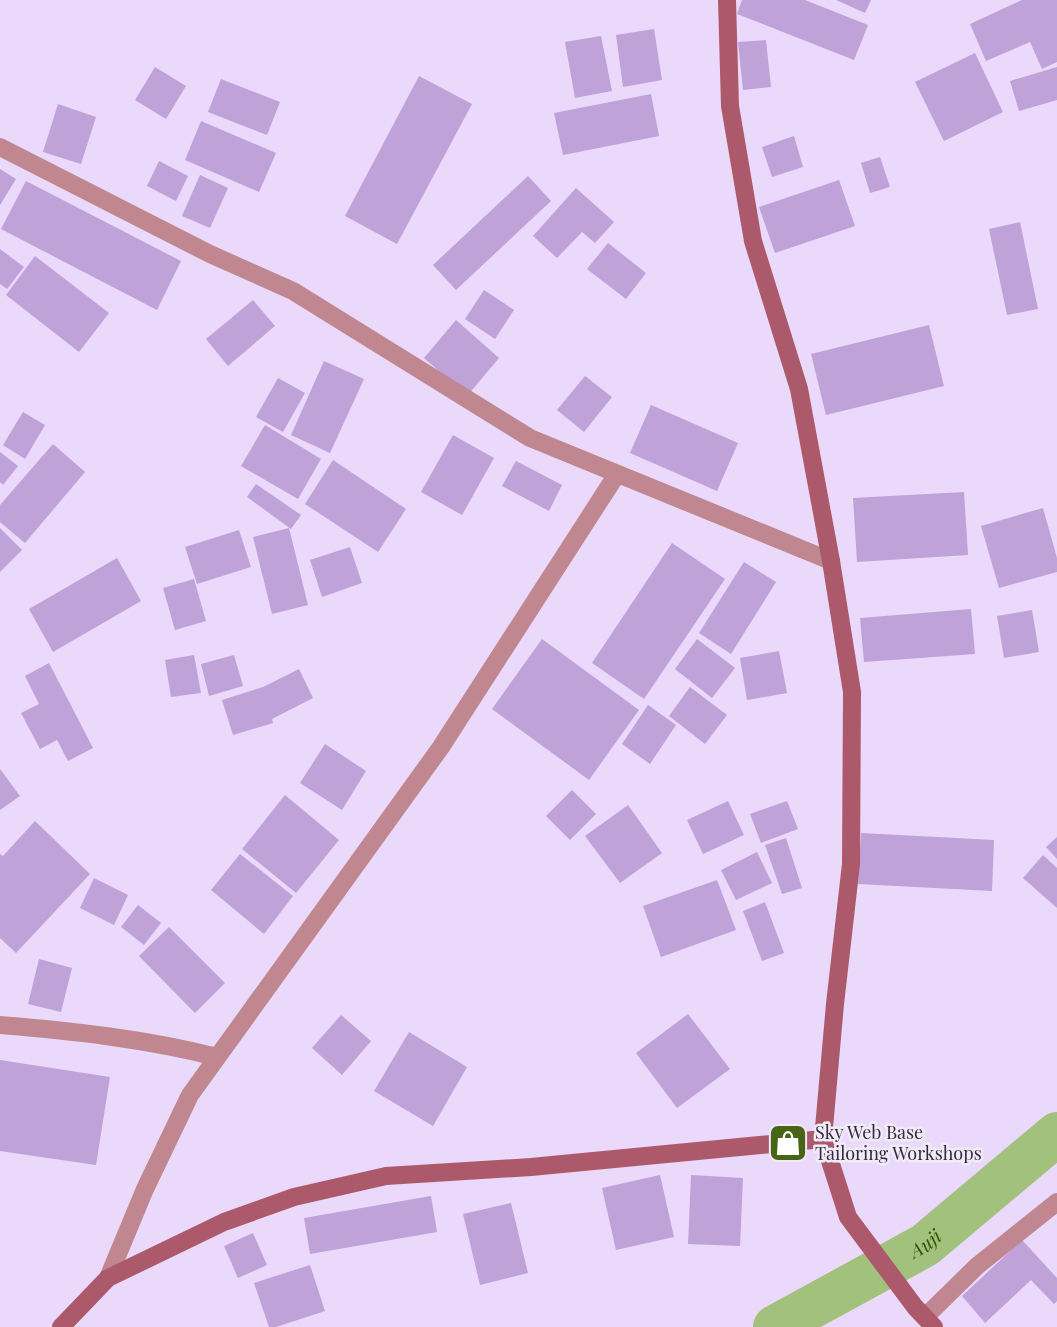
<svg xmlns="http://www.w3.org/2000/svg" width="1057" height="1327" viewBox="0 0 1057 1327" font-family="'Playfair Display',serif">
	<rect width="100%" height="100%" fill="#ead9fa"/>
	<g fill="none" stroke-linecap="round" stroke-linejoin="round">
		<path stroke="#a2c17d" stroke-width="44" id="s1" d="M775,1327L925,1245L1057,1134"/>
	</g>
	<g fill="#bfa2d8">
		<polygon points="742,0 805,0 868,25 854,60 737,14"/>
		<polygon points="836,0 871,0 865,13"/>
		<polygon points="1022,0 1057,0 1057,62 1042,69 1030,42 986,61 970,24"/>
		<polygon points="654,29 662,80 623,87 616,35"/>
		<polygon points="601,36 612,91 575,98 565,42"/>
		<polygon points="766,40 771,87 743,90 738,42"/>
		<polygon points="975,53 1003,112 944,141 915,82"/>
		<polygon points="155,67 186,86 166,119 135,100"/>
		<polygon points="1057,67 1057,100 1019,111 1010,81"/>
		<polygon points="419,76 472,104 397,244 345,216"/>
		<polygon points="221,79 280,102 267,135 208,112"/>
		<polygon points="651,94 659,136 563,155 554,113"/>
		<polygon points="58,104 96,117 81,164 43,152"/>
		<polygon points="201,121 276,153 259,192 185,160"/>
		<polygon points="794,136 803,167 772,177 762,147"/>
		<polygon points="880,157 890,187 870,193 861,163"/>
		<polygon points="159,161 188,176 176,201 147,186"/>
		<polygon points="0,169 16,179 0,205"/>
		<polygon points="200,175 228,188 210,228 182,216"/>
		<polygon points="528,176 551,201 456,290 433,265"/>
		<polygon points="839,180 855,226 775,253 759,207"/>
		<polygon points="26,181 181,261 157,310 1,229"/>
		<polygon points="576,188 614,222 595,243 582,232 557,258 533,236"/>
		<polygon points="1020,222 1038,309 1007,315 989,229"/>
		<polygon points="608,243 646,273 626,299 587,269"/>
		<polygon points="0,249 24,267 7,289 0,284"/>
		<polygon points="35,256 109,313 79,352 6,295"/>
		<polygon points="484,290 514,310 495,339 465,319"/>
		<polygon points="253,300 275,326 228,366 206,339"/>
		<polygon points="456,320 499,358 467,396 424,358"/>
		<polygon points="929,325 944,386 826,415 811,354"/>
		<polygon points="324,361 364,379 330,453 291,435"/>
		<polygon points="585,376 612,397 584,432 557,410"/>
		<polygon points="278,378 305,393 283,432 256,417"/>
		<polygon points="651,405 738,443 717,491 630,453"/>
		<polygon points="23,412 45,425 25,459 3,445"/>
		<polygon points="265,425 321,459 298,499 241,466"/>
		<polygon points="453,435 494,458 462,515 421,492"/>
		<polygon points="53,444 85,472 25,543 0,522 0,505"/>
		<polygon points="0,452 18,466 3,485 0,482"/>
		<polygon points="333,460 406,509 378,552 305,504"/>
		<polygon points="516,461 562,485 549,511 502,486"/>
		<polygon points="256,484 301,515 291,529 247,497"/>
		<polygon points="964,492 968,555 857,562 853,498"/>
		<polygon points="1043,508 1057,558 1057,572 999,588 981,526"/>
		<polygon points="0,528 22,550 0,572"/>
		<polygon points="289,528 308,605 272,614 253,537"/>
		<polygon points="239,530 251,567 197,584 185,547"/>
		<polygon points="672,543 725,579 644,699 592,663"/>
		<polygon points="350,547 362,583 322,597 310,560"/>
		<polygon points="117,558 141,601 53,652 29,609"/>
		<polygon points="744,562 776,582 731,654 699,633"/>
		<polygon points="194,579 206,621 175,630 163,588"/>
		<polygon points="971,609 975,654 864,662 860,618"/>
		<polygon points="1032,610 1039,652 1004,658 997,616"/>
		<polygon points="542,639 639,710 589,780 492,709"/>
		<polygon points="697,639 735,668 712,698 675,669"/>
		<polygon points="779,651 787,693 747,700 740,658"/>
		<polygon points="194,655 201,693 171,697 165,660"/>
		<polygon points="234,655 243,686 209,696 201,664"/>
		<polygon points="49,663 93,748 68,761 57,740 40,749 21,713 39,704 25,676"/>
		<polygon points="299,669 313,698 272,719 273,723 233,735 222,700 263,687"/>
		<polygon points="690,687 727,715 705,744 669,716"/>
		<polygon points="648,705 676,725 650,764 622,744"/>
		<polygon points="325,744 366,771 342,810 300,783"/>
		<polygon points="0,769 20,796 0,810"/>
		<polygon points="572,790 596,814 570,840 546,816"/>
		<polygon points="285,795 339,840 296,893 242,849"/>
		<polygon points="728,801 744,835 703,854 687,820"/>
		<polygon points="787,801 798,829 761,843 750,814"/>
		<polygon points="628,805 662,853 620,883 585,836"/>
		<polygon points="35,821 90,874 16,953 0,938 0,854 3,856"/>
		<polygon points="861,833 994,840 992,891 858,884"/>
		<polygon points="1057,837 1057,859 1046,847"/>
		<polygon points="786,838 802,888 782,894 765,845"/>
		<polygon points="757,852 772,883 736,900 721,870"/>
		<polygon points="240,854 293,896 264,934 211,890"/>
		<polygon points="1043,855 1057,868 1057,908 1023,878"/>
		<polygon points="94,878 128,895 114,925 80,908"/>
		<polygon points="717,880 736,930 661,957 643,906"/>
		<polygon points="765,902 784,953 762,961 743,911"/>
		<polygon points="138,905 161,923 144,945 121,927"/>
		<polygon points="169,927 225,983 195,1013 139,956"/>
		<polygon points="39,959 72,968 61,1012 28,1004"/>
		<polygon points="688,1014 730,1069 677,1108 636,1053"/>
		<polygon points="341,1015 371,1041 342,1075 312,1048"/>
		<polygon points="409,1032 467,1067 433,1126 374,1091"/>
		<polygon points="0,1060 110,1077 96,1165 0,1151"/>
		<polygon points="660,1175 674,1237 616,1250 602,1188"/>
		<polygon points="691,1175 743,1178 740,1246 688,1244"/>
		<polygon points="431,1196 437,1232 310,1254 304,1218"/>
		<polygon points="511,1203 528,1273 480,1285 463,1214"/>
		<polygon points="253,1233 267,1265 238,1278 224,1246"/>
		<polygon points="1022,1240 1057,1278 1057,1301 1054,1304 1031,1280 985,1323 962,1296"/>
		<polygon points="310,1265 325,1311 276,1327 269,1327 254,1283"/>
	</g>
	<g fill="none" stroke-linecap="round" stroke-linejoin="round">
		<g stroke="#c08791" stroke-width="18">
			<polyline points="0,147 210,254 293,291 530,438 831,561"/>
			<path d="M0,1025C73,1031 146,1039 217,1057"/>
			<polyline points="108,1278 145,1189 190,1095 441,747 617,474"/>
			<polyline points="925,1317 977,1266 1057,1202"/>
		</g>
		<g stroke="#ac5a6b" stroke-width="18">
			<polyline points="727,0 730,106 753,241 799,389 831,561 852,692 851,864 835,1004 823,1139 848,1217 915,1307 934,1327"/>
			<polyline points="61,1327 108,1278 224,1222 294,1197 386,1176 531,1167 823,1139"/>
		</g>
	</g>
	<defs>
		<g id="shop-square" transform="scale(2.0125)"><rect x="-9" y="-9" width="18" height="18" rx="4" fill="#476417" stroke="#f1ebf7"/><path d="M-5-2.5h2.3a2.7 3.5 0 0 1 5.4 0H5L5.5 6h-11ZM-1.5-2.5h3a1.5 2.3 0 0 0-3 0Z" fill="#fff"/></g>
	</defs>
	<g fill-rule="evenodd">
		<use href="#shop-square" x="788" y="1143"/>
	</g>
	<g text-anchor="middle" stroke-width="5" stroke-linejoin="round" paint-order="stroke">
		<g font-size="18" fill="#35293f" stroke="#f1ebf7" text-anchor="start">
			<text x="815" y="1139">Sky Web Base<tspan x="815" dy="21">Tailoring Workshops</tspan></text>
		</g>
		<g font-size="19" font-style="italic" fill="#354f01" stroke="#f1ebf7">
			<text dy="7" stroke="none"><textPath href="#s1" startOffset="172">Auji</textPath></text>
		</g>
	</g>
</svg>
